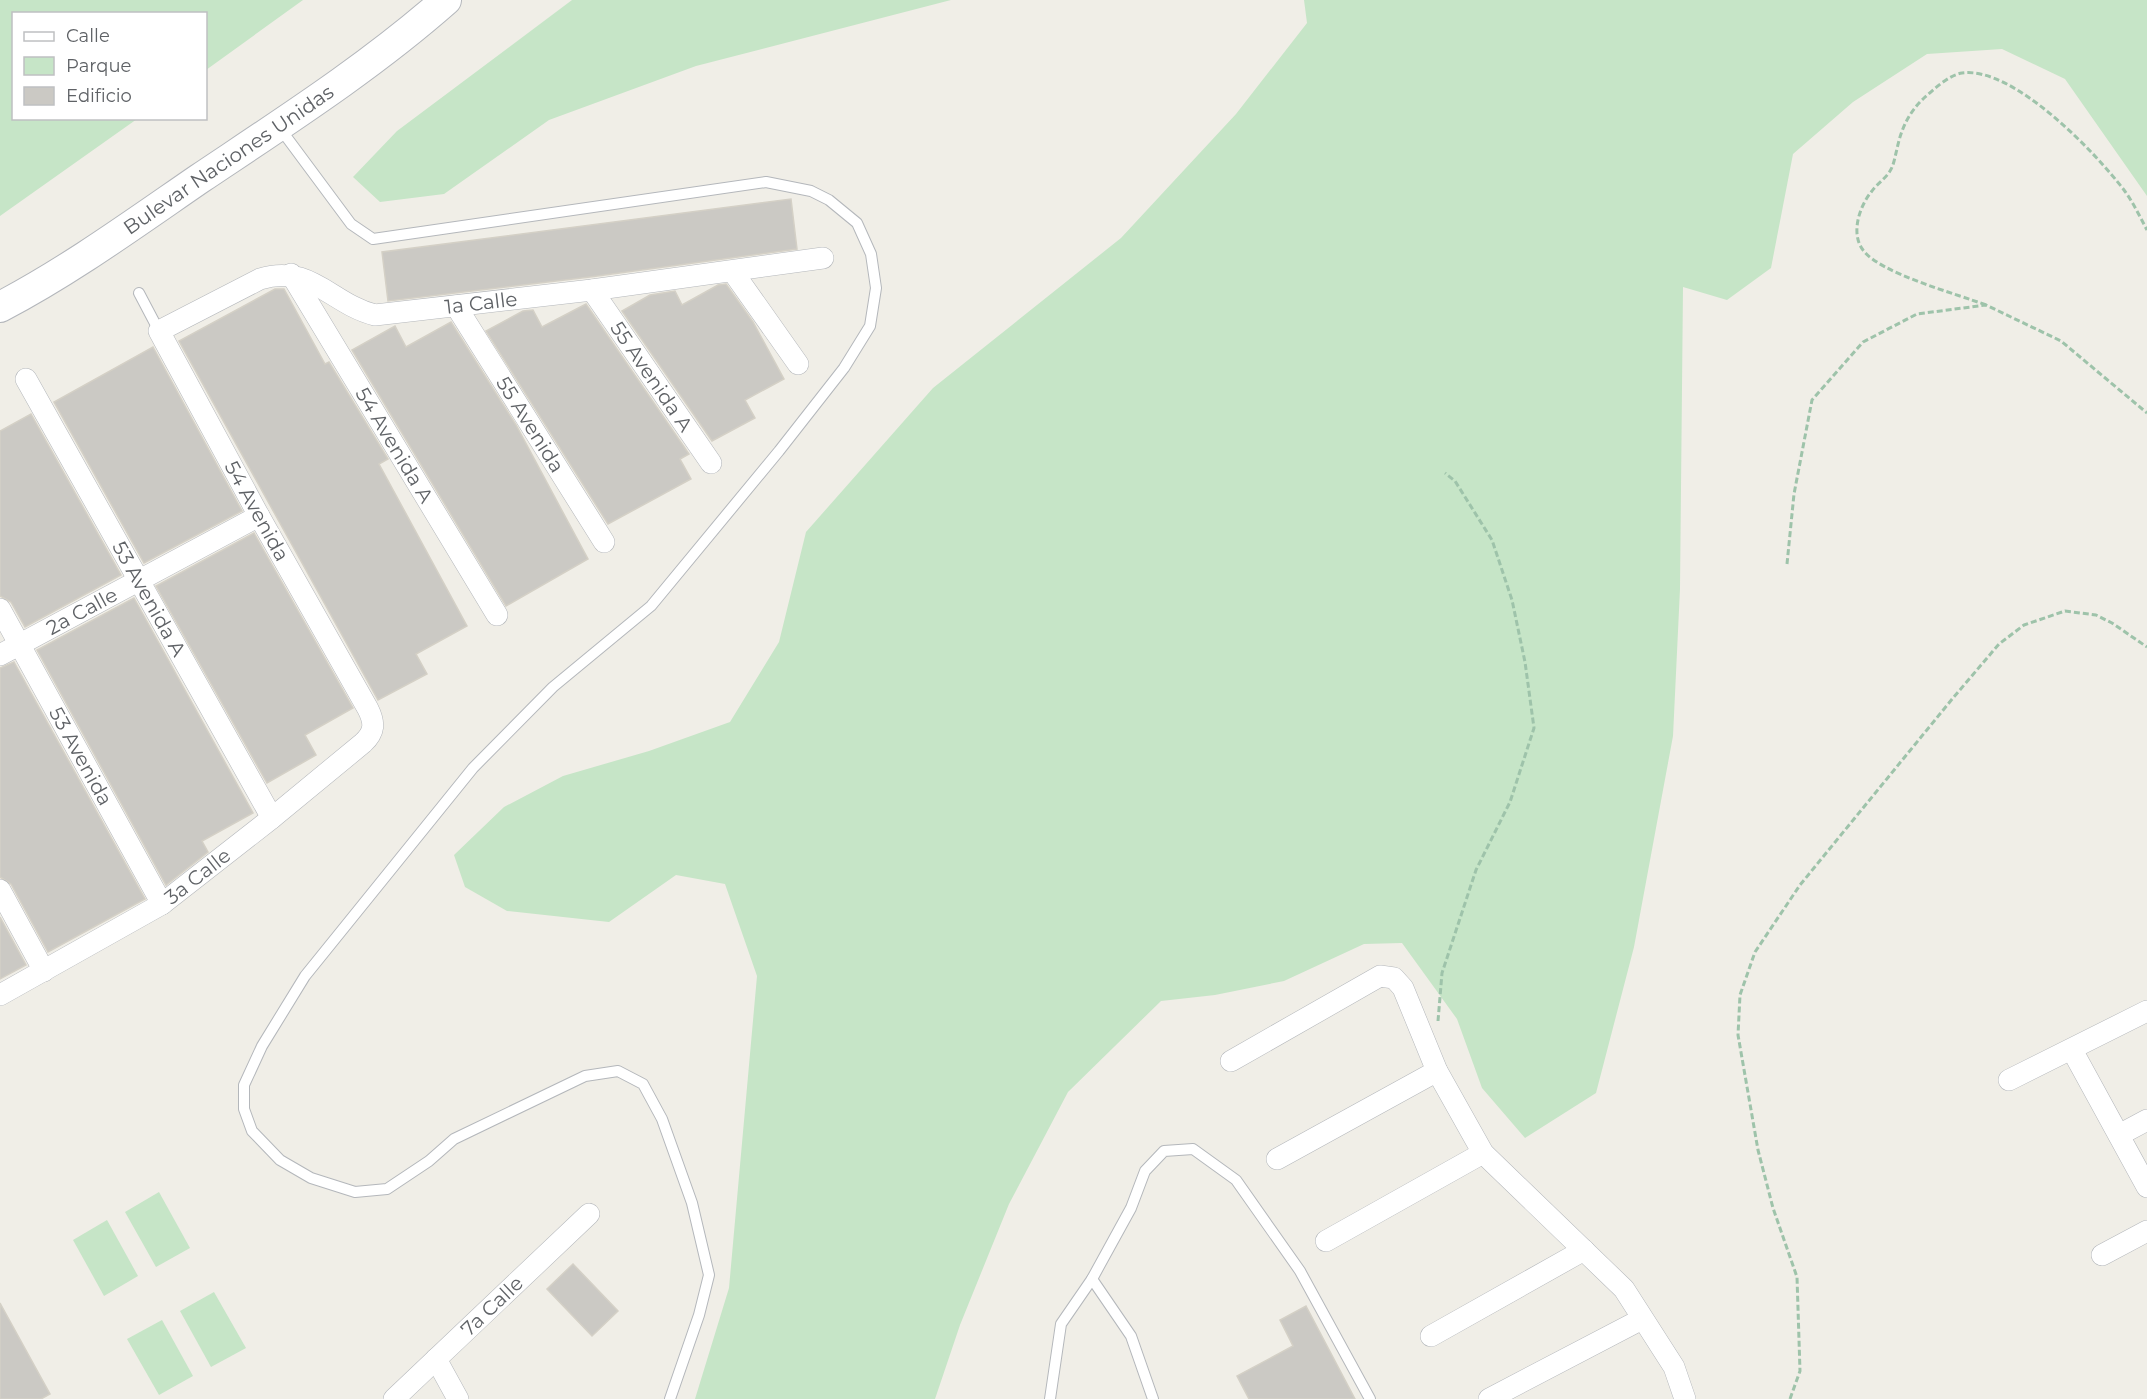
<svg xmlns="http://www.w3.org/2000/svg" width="2147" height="1399" viewBox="0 0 2147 1399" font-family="Montserrat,sans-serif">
	<rect width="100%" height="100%" fill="#f0eee7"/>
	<g fill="#c6e5c7">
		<polygon points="0,0 303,0 206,70 206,14 14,14 14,118 137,119 0,216"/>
		<polygon points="572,0 951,0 696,66 549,120 444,194 380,202 353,177 397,131"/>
		<polygon points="1304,0 2147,0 2147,196 2065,79 2002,49 1927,54 1853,102 1793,154 1771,268 1727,300 1683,287 1680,589 1673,736 1634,947 1596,1093 1525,1138 1482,1088 1457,1019 1402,943 1364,944 1284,981 1215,995 1161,1001 1068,1092 1009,1204 960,1325 935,1399 695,1399 729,1288 757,976 725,884 676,875 609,922 507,911 465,887 454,855 504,807 563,776 649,751 730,722 779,642 806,532 933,388 1121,238 1236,114 1307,23"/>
		<polygon points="159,1192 190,1248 156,1267 125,1212"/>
		<polygon points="107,1220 138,1276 104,1296 73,1240"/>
		<polygon points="214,1292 246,1348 211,1367 180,1311"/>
		<polygon points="162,1320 193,1376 159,1395 127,1339"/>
	</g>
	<g fill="#cbc9c4" stroke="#d4d0c6" stroke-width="1.5">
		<polygon points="791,199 797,249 590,277 388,301 382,252"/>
		<polygon points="726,284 753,322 784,379 745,400 755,418 712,441 622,311 650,295 675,291 682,305 718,285"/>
		<polygon points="275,289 284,289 325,364 329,362 388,459 379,464 467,626 416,654 427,674 378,700 179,341"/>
		<polygon points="586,304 689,454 680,459 691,479 608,524 486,331 523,311 533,310 542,327"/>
		<polygon points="451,322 516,425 588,559 506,606 352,350 395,326 406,347"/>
		<polygon points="153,347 242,511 144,563 54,402"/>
		<polygon points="31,414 121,575 25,627 11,602 0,596 0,431"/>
		<polygon points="254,533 353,708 305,735 316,755 267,783 156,586"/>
		<polygon points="134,598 253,813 202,841 208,852 166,885 37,650"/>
		<polygon points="14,662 145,899 48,952 11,884 0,877 0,668"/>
		<polygon points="0,917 26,965 0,979"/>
		<polygon points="573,1264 618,1311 592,1336 547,1289"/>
		<polygon points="0,1303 50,1394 41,1399 0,1399"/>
		<polygon points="1306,1306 1355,1399 1249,1399 1237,1376 1293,1346 1280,1320"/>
	</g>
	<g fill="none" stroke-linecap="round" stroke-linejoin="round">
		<g stroke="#b4b7bb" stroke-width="12">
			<g id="lane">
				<polyline points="279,127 351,224 373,239 766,182 811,191 829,200 857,223 871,254 876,288 870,326 844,368 779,451 651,606 553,687 473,768 305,976 262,1046 244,1085 244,1109 252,1131 280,1160 311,1178 355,1192 387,1189 429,1161 454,1139 585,1076 618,1071 643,1084 662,1119 692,1203 709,1275 699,1315 670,1399"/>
				<polyline points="139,293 159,331"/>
				<polyline points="1092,1279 1131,1336 1153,1399"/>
				<polyline points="1050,1399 1061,1324 1092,1279 1131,1208 1145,1171 1164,1151 1193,1149 1236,1180 1300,1271 1370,1399"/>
			</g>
		</g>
		<g stroke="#b4b7bb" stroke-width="22">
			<g id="street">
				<polyline points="733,272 798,364"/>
				<path id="s1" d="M291,274L497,615"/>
				<path id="s2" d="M592,290L711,463"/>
				<path id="s3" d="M456,306L604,542"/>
				<path id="s4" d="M26,379L272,818"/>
				<path id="s5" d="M0,609L162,904"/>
				<path id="s6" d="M0,655L259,516"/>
				<polyline points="0,890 44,971"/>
				<path id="s7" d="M0,995L162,904L272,818L363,743C375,732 375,723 368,709L259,516L159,331L260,279C310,263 331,304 375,315L592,290L823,258"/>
				<polyline points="2072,1050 2147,1187"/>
				<polyline points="1231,1061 1380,976 1394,978 1403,988 1437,1071 1483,1153 1624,1289 1674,1367 1685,1399"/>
				<polyline points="2009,1080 2147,1011"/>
				<polyline points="2119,1135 2147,1120"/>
				<polyline points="1277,1159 1437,1071"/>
				<polyline points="1326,1241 1483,1153"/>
				<polyline points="2102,1255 2147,1231"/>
				<polyline points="1431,1336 1584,1250"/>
				<polyline points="436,1359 458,1399"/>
				<path id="s8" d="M394,1399L589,1214"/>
				<polyline points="1489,1399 1642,1319"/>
			</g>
		</g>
		<g stroke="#b3b6bb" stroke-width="32">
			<g id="secondary">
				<path id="s9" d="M0,307C69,271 135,223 199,179C284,122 370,67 446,0"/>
			</g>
		</g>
		<g stroke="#9ec3aa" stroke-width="3" stroke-dasharray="6 3" stroke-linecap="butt">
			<path d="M1986,305C1957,294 1879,273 1863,250C1850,233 1860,205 1872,191C1877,184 1886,178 1890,171C1894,165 1895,156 1897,149C1901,129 1909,112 1924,98C1934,89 1949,75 1962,73C2013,66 2095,152 2124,190C2133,202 2140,217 2147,230"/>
			<polyline points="1787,564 1794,494 1812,400 1863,342 1917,314 1986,305 2061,341 2147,413"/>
			<polyline points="1438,1021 1442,973 1476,870 1510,802 1534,728 1525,662 1512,600 1492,540 1455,481 1445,473"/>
			<polyline points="1790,1399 1800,1371 1797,1277 1773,1208 1758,1150 1738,1035 1740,995 1755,952 1800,885 1953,698 1999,644 2024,625 2065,611 2096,615 2112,623 2147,647"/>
		</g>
		<use href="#lane" stroke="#fff" stroke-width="10"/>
		<use href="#street" stroke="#fff" stroke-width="21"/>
		<use href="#secondary" stroke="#fff" stroke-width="30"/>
	</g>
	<g text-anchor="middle" stroke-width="4.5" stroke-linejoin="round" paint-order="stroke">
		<g font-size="20" fill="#5f6266" stroke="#fff">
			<text dy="7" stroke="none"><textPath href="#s9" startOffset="272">Bulevar Naciones Unidas</textPath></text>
			<text dy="7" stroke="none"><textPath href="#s7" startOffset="1258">1a Calle</textPath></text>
			<text dy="7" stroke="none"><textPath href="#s2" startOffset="105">55 Avenida A</textPath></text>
			<text dy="7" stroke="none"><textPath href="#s3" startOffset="140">55 Avenida</textPath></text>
			<text dy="7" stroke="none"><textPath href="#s1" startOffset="200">54 Avenida A</textPath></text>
			<text transform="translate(257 511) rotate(61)" y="7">54 Avenida</text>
			<text dy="7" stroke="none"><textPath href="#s4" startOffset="252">53 Avenida A</textPath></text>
			<text dy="7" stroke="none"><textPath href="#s6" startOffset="93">2a Calle</textPath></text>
			<text dy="7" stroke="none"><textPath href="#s5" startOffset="168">53 Avenida</textPath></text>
			<text dy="7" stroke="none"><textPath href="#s7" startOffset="231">3a Calle</textPath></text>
			<text dy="7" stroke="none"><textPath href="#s8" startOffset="135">7a Calle</textPath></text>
		</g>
	</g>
	<rect x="12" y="12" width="195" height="108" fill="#ffffff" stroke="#bfc0c2" stroke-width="1.5"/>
	<rect x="24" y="32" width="30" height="9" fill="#ffffff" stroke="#bfc0c2" stroke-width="1.5"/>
	<text x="66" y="42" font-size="18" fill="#5f6266">Calle</text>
	<rect x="24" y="57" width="30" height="18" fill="#c6e5c7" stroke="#bfc0c2" stroke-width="1.5"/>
	<text x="66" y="72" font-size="18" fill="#5f6266">Parque</text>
	<rect x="24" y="87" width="30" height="18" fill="#cbc9c4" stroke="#bfc0c2" stroke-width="1.5"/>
	<text x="66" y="102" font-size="18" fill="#5f6266">Edificio</text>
</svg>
